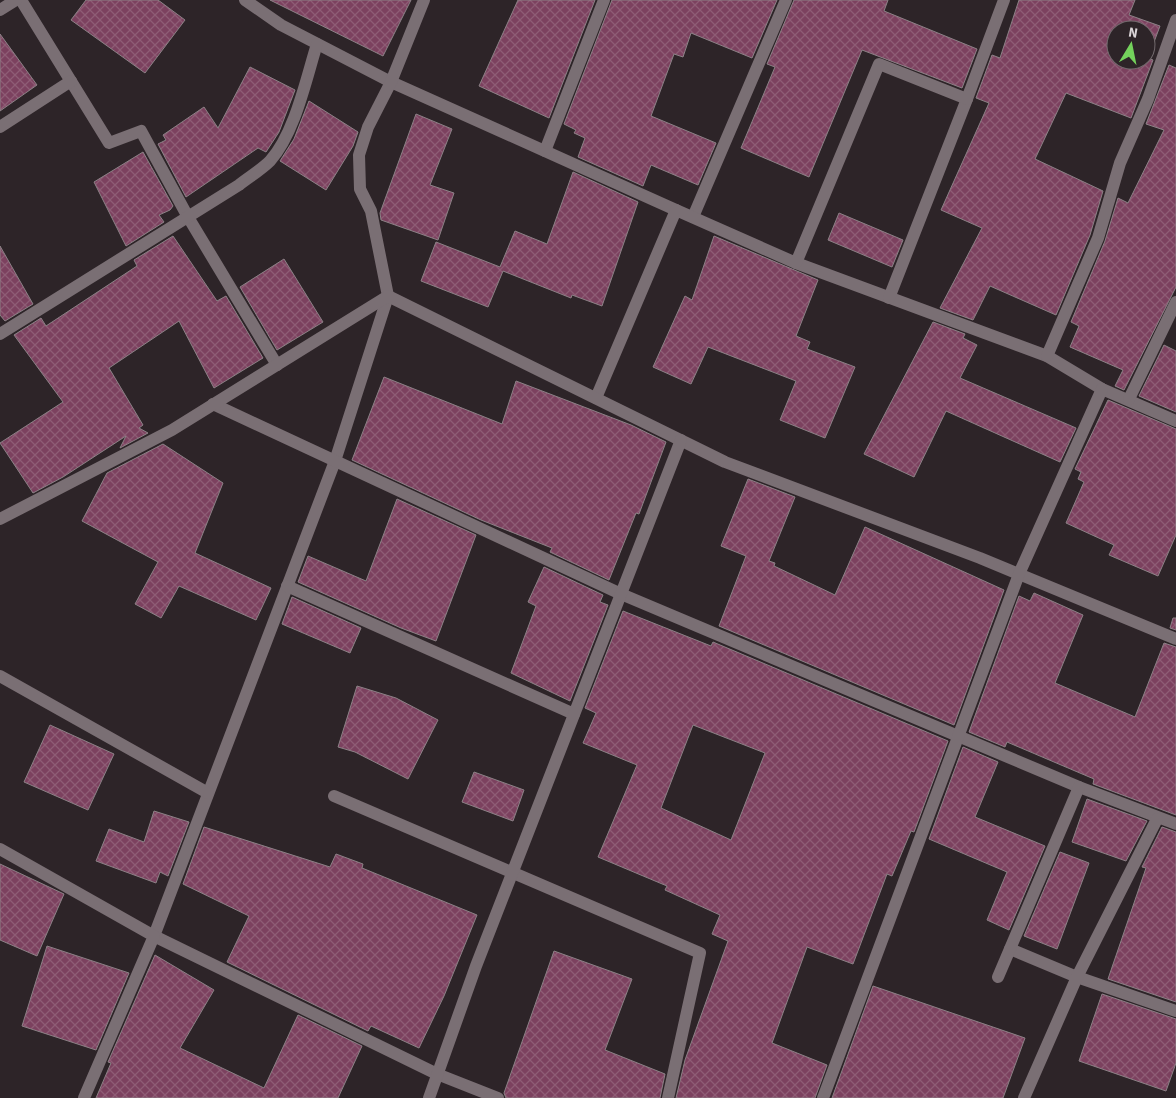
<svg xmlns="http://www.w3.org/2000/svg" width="1176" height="1098" viewBox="0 0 1176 1098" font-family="'Source Sans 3',sans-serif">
	<defs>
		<pattern id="building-cross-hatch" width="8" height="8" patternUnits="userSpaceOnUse" patternTransform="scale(1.25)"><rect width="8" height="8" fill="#7c415f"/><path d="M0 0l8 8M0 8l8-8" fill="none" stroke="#8e5c75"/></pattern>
	</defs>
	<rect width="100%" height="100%" fill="#2d2428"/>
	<g fill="url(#building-cross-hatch)" stroke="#8c8186" fill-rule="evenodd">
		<polygon points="86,0 158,0 185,20 145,73 71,20"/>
		<polygon points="270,0 411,0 383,56"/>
		<polygon points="518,0 595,0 549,118 479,86"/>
		<polygon points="612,0 777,0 752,58 691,33 683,57 674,54 651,116 716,143 698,185 651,165 643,186 578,157 585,138 574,133 576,130 564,124"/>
		<polygon points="794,0 888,0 884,11 977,49 962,88 862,50 809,177 741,148 775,67 767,64"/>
		<path d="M1019,0H1135L1129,15L1160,26L1148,58L1153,60L1131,118L1066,93L1035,159L1103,191L1090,235L1056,315L990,286L973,320L940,308L982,228L941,210L989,103L976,98L992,55L1000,58ZM1116,30H1146V60H1116Z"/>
		<polygon points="0,34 37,85 0,111"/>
		<polygon points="1169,65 1176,68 1176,287 1124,390 1115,386 1123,370 1070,347 1079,326 1071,322 1105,241 1118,198 1128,203 1164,130 1146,124"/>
		<polygon points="250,67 295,90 279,132 266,152 258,148 186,197 158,144 166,140 163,135 204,107 218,128"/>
		<polygon points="309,101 358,132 353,146 326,190 280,161 294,139"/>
		<polygon points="416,114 452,129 430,185 454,193 438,240 381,220 380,213"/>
		<polygon points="143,152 173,206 170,210 159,215 164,222 126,246 94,182"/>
		<polygon points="573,172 638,202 602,306 572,295 571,298 503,271 488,307 421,281 436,242 500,267 515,231 547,244"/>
		<polygon points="839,213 903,240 892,267 828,240"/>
		<polygon points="173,236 217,301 226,296 263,358 214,388 179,321 109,368 143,425 139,428 148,433 120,448 126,436 63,477 33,493 0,443 63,402 14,335 41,318 46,326 137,266 134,260"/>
		<polygon points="714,236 818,280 796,336 810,342 807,349 855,367 825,438 780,420 796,381 708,347 691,384 653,367 685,296 692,300"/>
		<polygon points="0,246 33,304 5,321 0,315"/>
		<polygon points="284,259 323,322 277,350 240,287"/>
		<polygon points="933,322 965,334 963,338 977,345 960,378 1076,428 1060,462 946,411 914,477 864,454"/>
		<polygon points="1164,345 1176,351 1176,412 1139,396"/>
		<polygon points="384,377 502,424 516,381 631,425 666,442 639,514 636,513 609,580 550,552 552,548 481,520 352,460"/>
		<polygon points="1108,400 1176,429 1176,535 1158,576 1109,555 1114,545 1066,523 1084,482 1078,479 1081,472 1075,469"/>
		<polygon points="163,444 223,483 195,553 271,588 256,620 179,586 161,618 135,604 158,562 82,521 107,473"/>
		<polygon points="748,479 795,497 769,561 775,563 774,566 835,595 865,527 1004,590 954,725 719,626 746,556 721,546"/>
		<polygon points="397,499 476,535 436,641 401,628 298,582 308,556 366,581"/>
		<polygon points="544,567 603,595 600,602 608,605 570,701 511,673 536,606 528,602"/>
		<polygon points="1034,593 1083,615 1055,683 1135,717 1164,643 1176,647 1176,815 1093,784 1094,779 1007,742 1005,747 969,732 1019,596 1030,601"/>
		<polygon points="292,597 361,628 350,653 282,624"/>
		<path d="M623,611L711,646L713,642L948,741L914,832L911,831L892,876L887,874L853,964L807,947L772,1043L827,1065L815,1098H676L685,1060L728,941L712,934L720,915L665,890L667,886L598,857L637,765L583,743L596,713L585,708ZM693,725L765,753L731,840L661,808Z"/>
		<polygon points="1173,618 1176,618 1176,630 1170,628"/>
		<polygon points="357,686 396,698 438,720 408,779 355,752 338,747"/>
		<polygon points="50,725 114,754 88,810 24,782"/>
		<polygon points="963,747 998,762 975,817 1045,846 1009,930 987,920 1007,872 929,839"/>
		<polygon points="474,772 524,790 513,821 462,802"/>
		<polygon points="1087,799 1147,821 1126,861 1072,842"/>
		<polygon points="154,811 189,822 168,876 160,872 156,883 96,861 109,829 144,842"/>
		<polygon points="204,827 330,867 336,854 363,864 362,868 477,915 444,996 419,1048 371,1026 368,1031 227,962 249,916 183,884"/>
		<polygon points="1162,827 1176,832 1176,1002 1108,979 1146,868 1142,867"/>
		<polygon points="1060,852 1089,863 1057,949 1024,936"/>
		<polygon points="0,864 64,894 37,956 0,940"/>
		<polygon points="47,946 129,973 96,1050 22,1026"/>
		<polygon points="554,951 632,979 605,1050 665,1074 660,1098 506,1098 504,1093"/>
		<polygon points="155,955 214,990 180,1048 264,1088 298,1015 362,1046 338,1098 96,1098 111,1063 108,1062"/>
		<polygon points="873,986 1025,1038 1003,1098 832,1098"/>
		<polygon points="1102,994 1176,1019 1176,1063 1166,1091 1079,1061"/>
	</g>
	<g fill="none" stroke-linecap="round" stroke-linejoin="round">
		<g stroke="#7a6f74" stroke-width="12">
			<polyline points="21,0 109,143 141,131 188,217 277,365"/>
			<polyline points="245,0 281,25 391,82 676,210"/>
			<polyline points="424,0 391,82 368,127 359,155 360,189 371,211 388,296 335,461 154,936 437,1074 498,1098"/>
			<polyline points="0,10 16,0"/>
			<polyline points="0,127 71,81"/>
			<polyline points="545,151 604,0"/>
			<polyline points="693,217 786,0"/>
			<polyline points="796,263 1047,356 1102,389 1176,421"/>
			<polyline points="889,298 967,99"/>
			<path d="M0,334L239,185C249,177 261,170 270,161C295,133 306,79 317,44"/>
			<polyline points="1047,356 1098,238 1120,163 1148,99 1176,20"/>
			<polyline points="596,398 676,210 796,263 879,64 967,99 1004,0"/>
			<polyline points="1129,399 1176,302"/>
			<polyline points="213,404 621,594 1079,787 1176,824"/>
			<polyline points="0,519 172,430 388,296 725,462 980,558 1176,639"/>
			<polyline points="287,586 574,714"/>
			<polyline points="0,676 208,793"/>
			<polyline points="334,796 700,953 668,1098"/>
			<polyline points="0,849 154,936 84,1098"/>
			<polyline points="1010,949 1077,977 1176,1011"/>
			<polyline points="998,977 1079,787"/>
			<polyline points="429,1098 476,966 681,440"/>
			<polyline points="823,1098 1019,574 1102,389"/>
			<polyline points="1024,1098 1077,977 1157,819"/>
		</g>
	</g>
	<g transform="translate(1131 45) rotate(10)"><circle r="24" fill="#2d2428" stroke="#736b6e"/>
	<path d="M0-4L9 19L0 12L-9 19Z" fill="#74d25c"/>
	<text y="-8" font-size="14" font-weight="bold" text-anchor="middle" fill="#dbd5d8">N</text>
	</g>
</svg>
